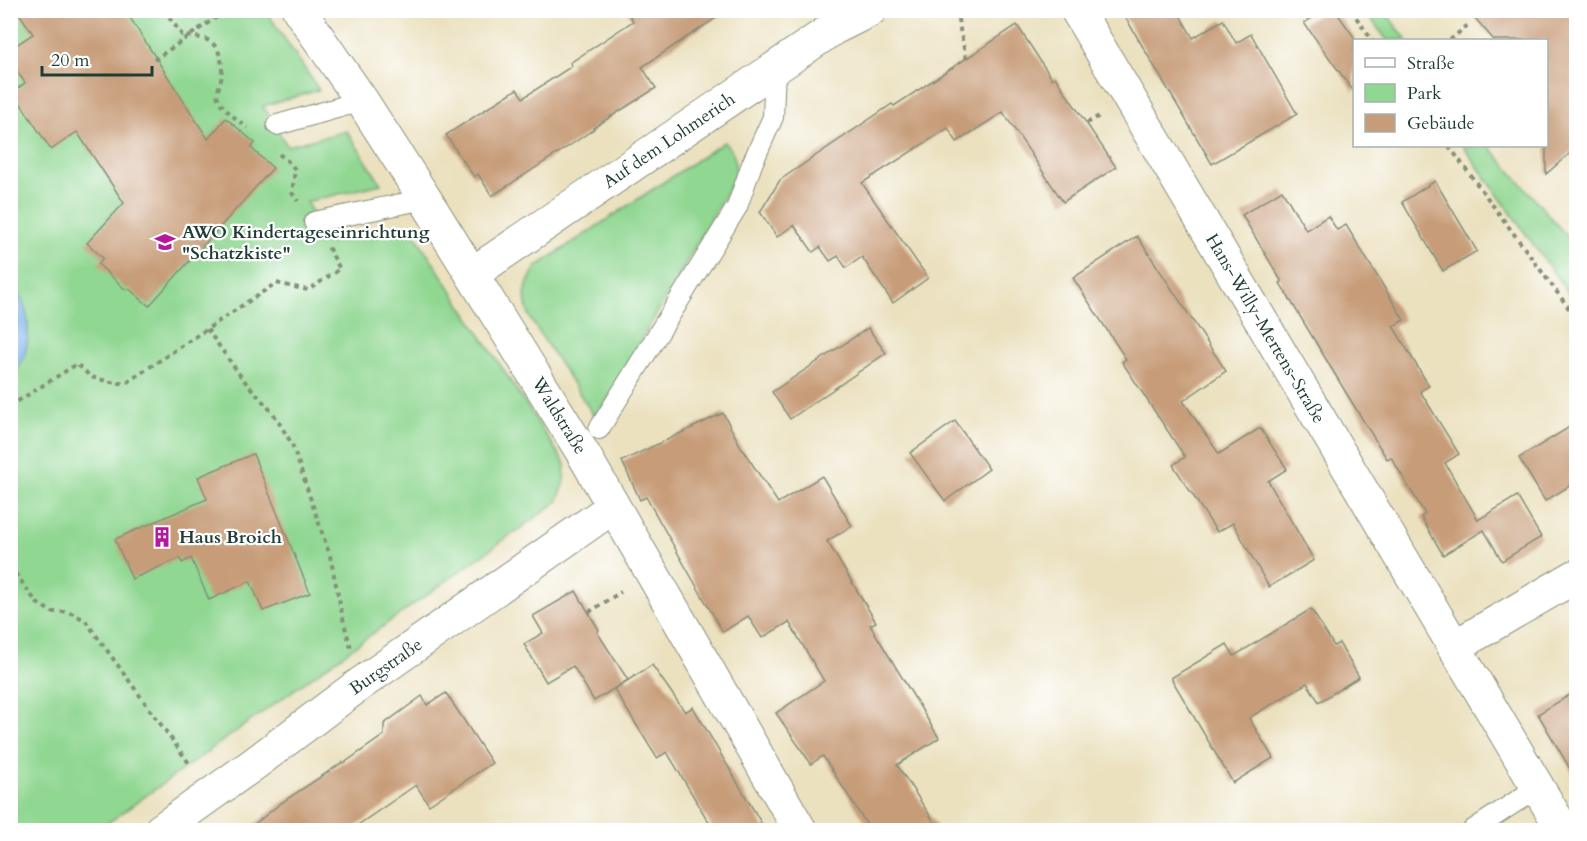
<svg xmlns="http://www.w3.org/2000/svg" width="1587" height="841" viewBox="0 0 1587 841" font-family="Cardo,serif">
	<rect width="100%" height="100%" fill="#fff"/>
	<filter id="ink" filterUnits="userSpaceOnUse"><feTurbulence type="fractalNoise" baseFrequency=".0167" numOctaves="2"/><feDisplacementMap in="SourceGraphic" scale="12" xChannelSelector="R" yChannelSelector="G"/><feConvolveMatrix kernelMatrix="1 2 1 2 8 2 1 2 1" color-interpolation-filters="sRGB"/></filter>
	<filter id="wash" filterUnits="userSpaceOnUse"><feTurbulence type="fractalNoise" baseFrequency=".008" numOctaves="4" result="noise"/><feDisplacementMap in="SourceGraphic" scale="24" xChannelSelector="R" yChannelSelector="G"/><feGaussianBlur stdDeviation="1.35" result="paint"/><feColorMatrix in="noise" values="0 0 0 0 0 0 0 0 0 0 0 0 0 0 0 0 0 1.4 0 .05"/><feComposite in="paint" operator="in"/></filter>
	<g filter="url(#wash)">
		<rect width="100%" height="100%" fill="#ebe1bf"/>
		<g fill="#90d792" stroke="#588a63" stroke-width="1.5">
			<polygon points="10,11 266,11 319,90 263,106 287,146 347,131 381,184 306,202 330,243 410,227 565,464 564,484 557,502 98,830 11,830 10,377 22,361 27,345 24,306 11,274"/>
			<polygon points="1365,11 1384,11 1407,40 1387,40"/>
			<path d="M724,142C737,154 736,162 734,179L605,403L594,416L531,320C522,298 523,287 537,266Z"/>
			<polygon points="1463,146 1489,146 1576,247 1576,304"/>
		</g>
		<path fill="#7cb2eb" stroke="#4e7890" stroke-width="1.5" d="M10,275C15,285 21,295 24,305C32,329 29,359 11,377Z"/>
		<g id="blocks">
			<g fill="#c79d79">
				<polygon points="17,10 125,10 208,139 226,118 255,143 251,148 273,168 149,306 128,288 126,290 98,264 103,258 87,243 124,203 77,132 51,150 13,92 25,83 10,61 10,49 33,34"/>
				<polygon points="626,10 728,10 642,67 656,88 593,128 594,129 572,144 492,196 478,174 474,177 446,135 517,89 523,98 572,66 570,63 633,21"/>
				<polygon points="1121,10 1177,10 1193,38 1223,20 1236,43 1251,34 1297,114 1212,164"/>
				<polygon points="1325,10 1335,10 1354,37 1354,92 1304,23"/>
				<polygon points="1468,10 1576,10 1576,148 1546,174 1546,40 1494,40"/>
				<polygon points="1017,25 1052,79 1055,77 1116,167 1063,202 1003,112 957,142 948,128 862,183 928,278 893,303 862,257 846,268 838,256 830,261 820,247 813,252 794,225 777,237 760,212 780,180 892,104 894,106"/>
				<polygon points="1435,181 1477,251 1443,271 1402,202"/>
				<polygon points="1282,190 1306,230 1328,216 1337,230 1346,225 1404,320 1393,326 1429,386 1420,391 1459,454 1445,463 1478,520 1517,496 1541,537 1502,561 1484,530 1443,555 1421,517 1425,514 1391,457 1387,459 1348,396 1280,283 1282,282 1242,215"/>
				<polygon points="1137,236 1226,371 1183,401 1219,454 1260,428 1287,469 1268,481 1314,560 1269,587 1233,523 1217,532 1173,465 1185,457 1122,362 1126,359 1073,278"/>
				<polygon points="868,328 886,353 790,419 772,392"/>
				<polygon points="723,413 741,447 778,503 822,476 852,526 827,541 876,622 870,625 939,738 897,765 940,831 871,831 823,756 811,764 776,713 824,681 789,622 762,638 748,616 723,632 693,580 646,497 640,500 622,461"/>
				<polygon points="955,421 989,469 945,501 910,453"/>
				<polygon points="1576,423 1576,482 1545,501 1519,458"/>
				<polygon points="253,454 310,593 263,611 250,581 209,600 191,558 182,563 180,558 132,579 115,539 207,499 198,477"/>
				<polygon points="576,591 599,630 597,632 628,680 594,701 573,666 546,682 524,644 543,633 533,616"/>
				<polygon points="1311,609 1334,646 1339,643 1359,677 1319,702 1307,683 1249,718 1273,758 1233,783 1171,678 1227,644 1234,656"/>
				<polygon points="652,665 685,712 693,707 766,831 714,831 667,752 657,758 614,689"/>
				<polygon points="1576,691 1576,779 1538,714"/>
				<polygon points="446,693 492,763 429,805 416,785 349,831 246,831 281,803 343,762 344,763 384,735 384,724 422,696 427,705"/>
			</g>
		</g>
	</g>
	<g filter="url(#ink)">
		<use href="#blocks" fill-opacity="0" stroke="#858f7a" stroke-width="1.5"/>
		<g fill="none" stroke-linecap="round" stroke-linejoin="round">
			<g stroke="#858f7a" stroke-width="22">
				<g id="lane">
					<polyline points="277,125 362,101"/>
					<polyline points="314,222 425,199"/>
					<polyline points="599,429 737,207 752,164 773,117 775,68"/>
					<polyline points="1473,830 1538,787"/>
				</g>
			</g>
			<g stroke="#858f7a" stroke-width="35">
				<g id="street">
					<path id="s1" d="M299,10L362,101L425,199L584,455L800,830"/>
					<path id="s2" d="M1077,10L1563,830"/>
					<path id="s3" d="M472,274L834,28L870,10"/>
					<polyline points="1454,647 1576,576"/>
					<path id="s4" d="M161,830L254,764L356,687L613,507"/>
				</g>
			</g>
			<g stroke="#858f7a" stroke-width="4" stroke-dasharray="4.5 4.5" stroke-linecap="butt">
				<path d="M164,10L182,35C190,37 198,37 205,39C221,44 224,66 221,80C220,85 216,93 218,98C221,108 240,122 248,128"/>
				<polyline points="956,10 966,58"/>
				<polyline points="1351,10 1372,40"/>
				<polyline points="1450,40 1468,25"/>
				<polyline points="154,60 227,10"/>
				<polyline points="1087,123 1099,116"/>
				<polyline points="1449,146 1576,318"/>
				<polyline points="279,154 291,164 295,170 292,193 298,201"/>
				<polyline points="207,329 242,378 273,413 292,444 330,556 344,623 351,648"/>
				<polyline points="10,406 77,364 91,377 115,383 126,383 276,283 308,290 340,269 328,247"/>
				<polyline points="10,566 37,603 52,612 69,612 85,620 191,766"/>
				<polyline points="589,612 621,592"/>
			</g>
			<use href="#lane" stroke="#fff" stroke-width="20"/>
			<use href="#street" stroke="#fff" stroke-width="33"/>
		</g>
	</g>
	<defs>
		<g id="school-bare" transform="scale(1.62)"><path d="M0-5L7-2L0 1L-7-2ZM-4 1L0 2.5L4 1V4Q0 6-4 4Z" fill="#b5179e" stroke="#fff" stroke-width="2.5" paint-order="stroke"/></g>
		<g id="building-bare" transform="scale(1.62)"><path d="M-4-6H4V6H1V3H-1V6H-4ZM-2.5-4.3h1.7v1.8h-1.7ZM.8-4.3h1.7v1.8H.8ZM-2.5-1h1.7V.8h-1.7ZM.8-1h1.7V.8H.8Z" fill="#b5179e" stroke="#fff" stroke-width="2.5" paint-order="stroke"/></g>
	</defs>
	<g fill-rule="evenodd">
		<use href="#school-bare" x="165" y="242"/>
		<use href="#building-bare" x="162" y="537"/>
	</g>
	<g text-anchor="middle" stroke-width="4.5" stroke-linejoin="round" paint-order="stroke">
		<g font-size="18" fill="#1f3d34" stroke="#fff">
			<text dy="6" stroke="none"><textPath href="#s3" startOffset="238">Auf dem Lohmerich</textPath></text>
			<text dy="6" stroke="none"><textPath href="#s2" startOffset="370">Hans-Willy-Mertens-Straße</textPath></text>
			<text dy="6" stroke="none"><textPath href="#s1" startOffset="482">Waldstraße</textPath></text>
			<text dy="6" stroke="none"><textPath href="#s4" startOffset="278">Burgstraße</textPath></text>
		</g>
		<g font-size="18" font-weight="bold" fill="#1f3d34" stroke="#fff" text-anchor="start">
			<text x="182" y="238">AWO Kindertageseinrichtung<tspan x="182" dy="21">"Schatzkiste"</tspan></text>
			<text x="179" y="543">Haus Broich</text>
		</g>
	</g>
	<rect width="1587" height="841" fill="none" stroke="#fff" stroke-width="36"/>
	<rect x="1353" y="39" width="195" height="108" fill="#ffffff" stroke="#a5b1ae" stroke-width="1.5"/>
	<rect x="1365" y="58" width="30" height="9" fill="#ffffff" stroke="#a5b1ae" stroke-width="1.5"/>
	<text x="1407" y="69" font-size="18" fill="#1f3d34">Straße</text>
	<rect x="1365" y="84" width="30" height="18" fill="#90d792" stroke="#a5b1ae" stroke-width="1.5"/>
	<text x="1407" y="99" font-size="18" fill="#1f3d34">Park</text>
	<rect x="1365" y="114" width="30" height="18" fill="#c79d79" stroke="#a5b1ae" stroke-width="1.5"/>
	<text x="1407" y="129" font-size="18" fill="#1f3d34">Gebäude</text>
	<path d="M42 66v9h110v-9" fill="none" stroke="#1f3d34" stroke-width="3"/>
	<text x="51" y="66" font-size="18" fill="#1f3d34" stroke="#ffffff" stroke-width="4.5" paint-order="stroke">20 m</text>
</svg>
